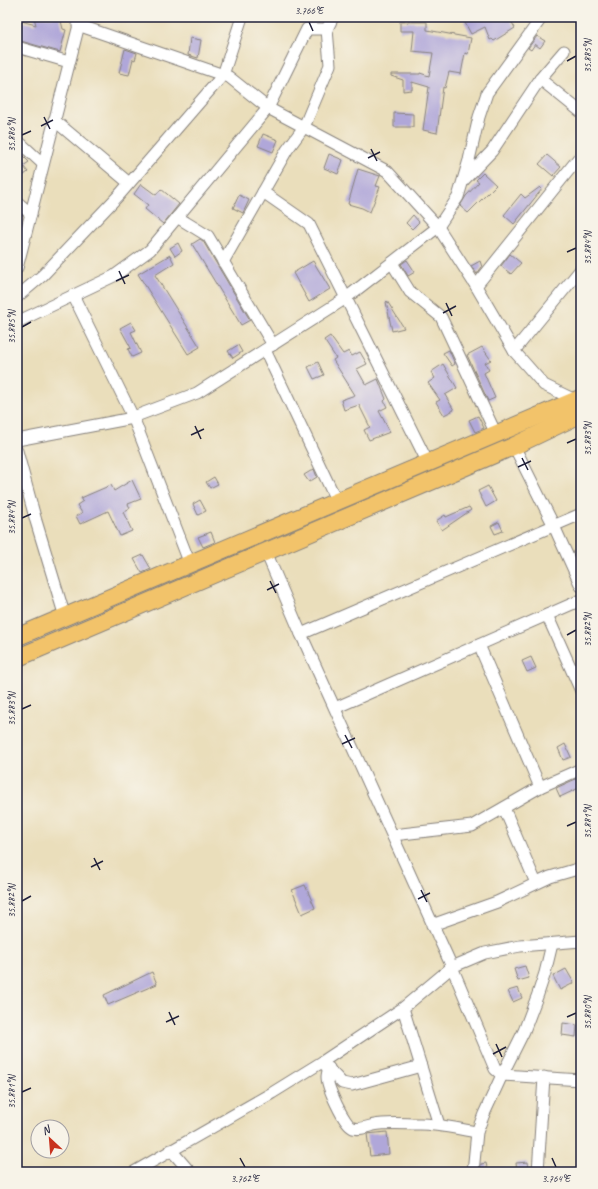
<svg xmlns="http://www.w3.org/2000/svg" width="598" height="1189" viewBox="0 0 598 1189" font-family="Caveat,sans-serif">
	<rect width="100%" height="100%" fill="#f7f3e8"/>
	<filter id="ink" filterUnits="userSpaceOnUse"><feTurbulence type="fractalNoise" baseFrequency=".025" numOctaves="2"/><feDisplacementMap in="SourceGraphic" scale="8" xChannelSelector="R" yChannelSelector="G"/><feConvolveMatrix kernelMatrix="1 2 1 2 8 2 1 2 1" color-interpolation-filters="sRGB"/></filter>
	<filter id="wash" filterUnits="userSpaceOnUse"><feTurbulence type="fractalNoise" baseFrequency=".012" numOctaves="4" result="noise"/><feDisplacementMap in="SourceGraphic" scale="16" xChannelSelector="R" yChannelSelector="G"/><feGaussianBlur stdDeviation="0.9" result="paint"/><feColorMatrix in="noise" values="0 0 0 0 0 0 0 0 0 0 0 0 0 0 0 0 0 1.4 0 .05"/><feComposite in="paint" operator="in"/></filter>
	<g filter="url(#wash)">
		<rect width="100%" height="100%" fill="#eadebb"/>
		<g id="blocks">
			<g fill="#b0a7d9">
				<polygon points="34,17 60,17 63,29 66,30 60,52 17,40 17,20 36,25"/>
				<polygon points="471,17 501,17 503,21 509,17 515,28 494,41 492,39 490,40 485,27 471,34 464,21"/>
				<polygon points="400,22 427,22 427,30 471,38 468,54 465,53 461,74 449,72 445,88 443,87 437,133 423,130 429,87 412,82 412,90 403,91 403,80 391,76 391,74 420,74 420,73 429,76 433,53 412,51 414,31 400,31"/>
				<polygon points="537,36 545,41 540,48 535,44 531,50 528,48"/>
				<polygon points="190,38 201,40 198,58 188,55"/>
				<polygon points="125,49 137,53 135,60 133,59 129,75 119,73"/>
				<polygon points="394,113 413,114 413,127 394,127"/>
				<polygon points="263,134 278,140 273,152 258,146"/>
				<polygon points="17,150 29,162 23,166 28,172 20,178 17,174"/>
				<polygon points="329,154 343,160 338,174 324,168"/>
				<polygon points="547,155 561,167 553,176 539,164"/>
				<polygon points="358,169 380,176 376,186 380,187 370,212 362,208 348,204"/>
				<polygon points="483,173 496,185 468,213 460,206 466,196 479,182 476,180"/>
				<polygon points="141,184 156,195 161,189 179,204 163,224 145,209 148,205 134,194"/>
				<polygon points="540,187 542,189 514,224 504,215 521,194 525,198"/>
				<polygon points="239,195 249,200 243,213 233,208"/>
				<polygon points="413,215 419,222 412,229 406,223"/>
				<polygon points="200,239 203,241 250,320 241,325 192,244"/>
				<polygon points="178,243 182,251 175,256 170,248"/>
				<polygon points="510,254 521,263 511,274 501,266"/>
				<polygon points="170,255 174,263 155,275 200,347 188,354 138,274"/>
				<polygon points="407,260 415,272 408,276 401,264"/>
				<polygon points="313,261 330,289 309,302 293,273"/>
				<polygon points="480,261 482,267 477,274 471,266"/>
				<polygon points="387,301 404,328 392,331 386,302"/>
				<polygon points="131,322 136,330 131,332 141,353 132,357 128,349 131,348 120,328"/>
				<polygon points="330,336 343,354 349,351 352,356 360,352 367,364 357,369 366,385 378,379 386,399 384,401 387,407 379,411 390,432 369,440 364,430 370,427 359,405 344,410 341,400 355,395 333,360 336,358 324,340"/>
				<polygon points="238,345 242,352 233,358 228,351"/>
				<polygon points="482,347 491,360 485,363 489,370 484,373 495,398 488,401 467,355"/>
				<polygon points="449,350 455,364 452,366 443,353"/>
				<polygon points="318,362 324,375 314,379 308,367"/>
				<polygon points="443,364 457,388 445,395 454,410 444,415 436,402 440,400 428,383 435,378 431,372"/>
				<polygon points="478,416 484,428 475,432 469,420"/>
				<polygon points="314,469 317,477 309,482 304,475"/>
				<polygon points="214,477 218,484 210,488 206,482"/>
				<polygon points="132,480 141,499 128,504 130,508 123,512 132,531 120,536 108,511 80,524 76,516 82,513 77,505 83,501 81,498 111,485 114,491"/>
				<polygon points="488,486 496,501 486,507 478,491"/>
				<polygon points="200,500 206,511 198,515 193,504"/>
				<polygon points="469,507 471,510 442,530 436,521 445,515 446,517"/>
				<polygon points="499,522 503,531 495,534 491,526"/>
				<polygon points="211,532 215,542 203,547 198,537"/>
				<polygon points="143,555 151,569 142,573 134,559"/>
				<polygon points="531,657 536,668 527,672 522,661"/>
				<polygon points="565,744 571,757 563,760 558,748"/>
				<polygon points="580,777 581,787 560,797 556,788"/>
				<polygon points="305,885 315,908 302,914 292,890"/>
				<polygon points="525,966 529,978 518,981 514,969"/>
				<polygon points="566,969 574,983 560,990 553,976"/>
				<polygon points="152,972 157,984 108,1005 104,995"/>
				<polygon points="518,988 522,998 513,1002 508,991"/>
				<polygon points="563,1023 577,1025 576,1037 562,1035"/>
				<polygon points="387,1132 389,1154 370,1156 367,1134"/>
				<polygon points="528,1162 529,1172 517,1172 516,1163"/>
				<polygon points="486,1163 488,1172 480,1172 481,1164"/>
			</g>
		</g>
	</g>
	<g filter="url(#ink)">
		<use href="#blocks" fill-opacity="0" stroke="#86807b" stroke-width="1"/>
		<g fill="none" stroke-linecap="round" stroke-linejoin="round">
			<g stroke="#86807b" stroke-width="13">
				<g id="minor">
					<polyline points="78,25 229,77 268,108 387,171 438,227 476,286 514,351 544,385 575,400"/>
					<polyline points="17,47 69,62"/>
					<polyline points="540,79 581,112"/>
					<polyline points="54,120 129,183"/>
					<polyline points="17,140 43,164"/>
					<polyline points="464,180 492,151 540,79 564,51"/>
					<polyline points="263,192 309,224 428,463"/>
					<polyline points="17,202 31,214"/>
					<polyline points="177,217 208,236 273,345"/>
					<polyline points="223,262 287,150 304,127 330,65 327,29 333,17"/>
					<polyline points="392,263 410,292 441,317 496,434"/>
					<polyline points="17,268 81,17"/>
					<polyline points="476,286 581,155"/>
					<polyline points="73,295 133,417 190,564"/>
					<polyline points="17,297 43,275 120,194 223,75 242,17"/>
					<polyline points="17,322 114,276 150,250 268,108 307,29 327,29"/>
					<polyline points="265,350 337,502"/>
					<polyline points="514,351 581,269"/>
					<polyline points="17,440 128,419 197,393 346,298 438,227 458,197 469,160 479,117 487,93 542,17"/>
					<polyline points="514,446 554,526 581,586"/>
					<polyline points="17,451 36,521 65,617"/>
					<polyline points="266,552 301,634 452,967 495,1069 502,1075 581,1080"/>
					<polyline points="547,615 581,691"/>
					<polyline points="301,634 581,514"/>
					<polyline points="479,645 540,787"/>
					<polyline points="335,708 581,600"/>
					<polyline points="504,808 536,883"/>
					<polyline points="393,835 472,826 540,787 581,769"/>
					<polyline points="432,925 497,902 550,877 581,868"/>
					<polyline points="403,1008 439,1125"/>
					<polyline points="324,1064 342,1083 352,1085 421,1066"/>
					<path d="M329,1068C328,1071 327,1074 327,1077C327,1086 344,1125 353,1128C359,1130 367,1127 374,1125C387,1122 406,1124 420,1124C439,1124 458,1129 477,1132"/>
					<polyline points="171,1150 190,1172"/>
					<polyline points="134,1172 272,1093 322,1062 403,1008 452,967 485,953 520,946 581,941"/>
					<polyline points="473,1172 477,1132 484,1114 502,1075 524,1031 538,994 545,973 552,944"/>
					<polyline points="538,1172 544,1077"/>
				</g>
			</g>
			<g stroke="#86807b" stroke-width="19">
				<g id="primary">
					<polyline points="17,637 581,398"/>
					<polyline points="17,658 514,446 581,414"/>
				</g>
			</g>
			<use href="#minor" stroke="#fff" stroke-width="11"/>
			<use href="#primary" stroke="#f2c36a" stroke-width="17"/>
		</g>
	</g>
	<path fill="none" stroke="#22223b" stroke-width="1.5" d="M309,22L313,31M567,61L576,56M44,117L50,129M41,126L53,120M22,135L31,131M371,149L377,161M368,158L380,152M567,252L576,248M119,271L125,284M116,281L129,275M446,303L452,316M443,313L456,306M22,327L31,322M195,426L201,439M191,435L204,429M567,443L576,439M522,458L528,470M518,467L531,461M22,518L31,514M270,581L276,593M267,590L279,584M567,635L576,630M22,709L31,705M345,735L352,748M342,744L355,738M567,826L576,822M94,858L100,870M91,867L103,861M421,890L427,902M418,899L430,893M22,901L31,896M169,1012L175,1025M567,1017L576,1013M166,1022L179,1016M496,1044L502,1057M493,1054L506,1047M22,1092L31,1088M240,1158L245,1167M552,1158L556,1167"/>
	<rect width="598" height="1189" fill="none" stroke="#f7f3e8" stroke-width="44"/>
	<g transform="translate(50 1139) rotate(334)"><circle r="19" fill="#f7f3e8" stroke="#a29fa3"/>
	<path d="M0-3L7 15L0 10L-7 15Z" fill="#c8321e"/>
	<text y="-6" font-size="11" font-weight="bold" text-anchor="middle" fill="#22223b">N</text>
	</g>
	<rect x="22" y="22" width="554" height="1145" fill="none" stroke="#22223b" stroke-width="1.5"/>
	<g font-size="10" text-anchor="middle" fill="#22223b">
		<text x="309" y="14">3.766°E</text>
		<text transform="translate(587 56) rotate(-90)" y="4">35.885°N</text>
		<text transform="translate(11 135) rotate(-90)" y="4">35.886°N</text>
		<text transform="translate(587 248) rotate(-90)" y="4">35.884°N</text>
		<text transform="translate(11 327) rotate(-90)" y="4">35.885°N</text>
		<text transform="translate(587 439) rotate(-90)" y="4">35.883°N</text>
		<text transform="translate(11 518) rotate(-90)" y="4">35.884°N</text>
		<text transform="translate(587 630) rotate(-90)" y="4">35.882°N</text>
		<text transform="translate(11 709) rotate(-90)" y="4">35.883°N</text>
		<text transform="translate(587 822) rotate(-90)" y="4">35.881°N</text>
		<text transform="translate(11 901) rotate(-90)" y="4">35.882°N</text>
		<text transform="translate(587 1013) rotate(-90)" y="4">35.880°N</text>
		<text transform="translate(11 1092) rotate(-90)" y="4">35.881°N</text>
		<text x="245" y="1182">3.762°E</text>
		<text x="556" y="1182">3.764°E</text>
	</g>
</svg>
